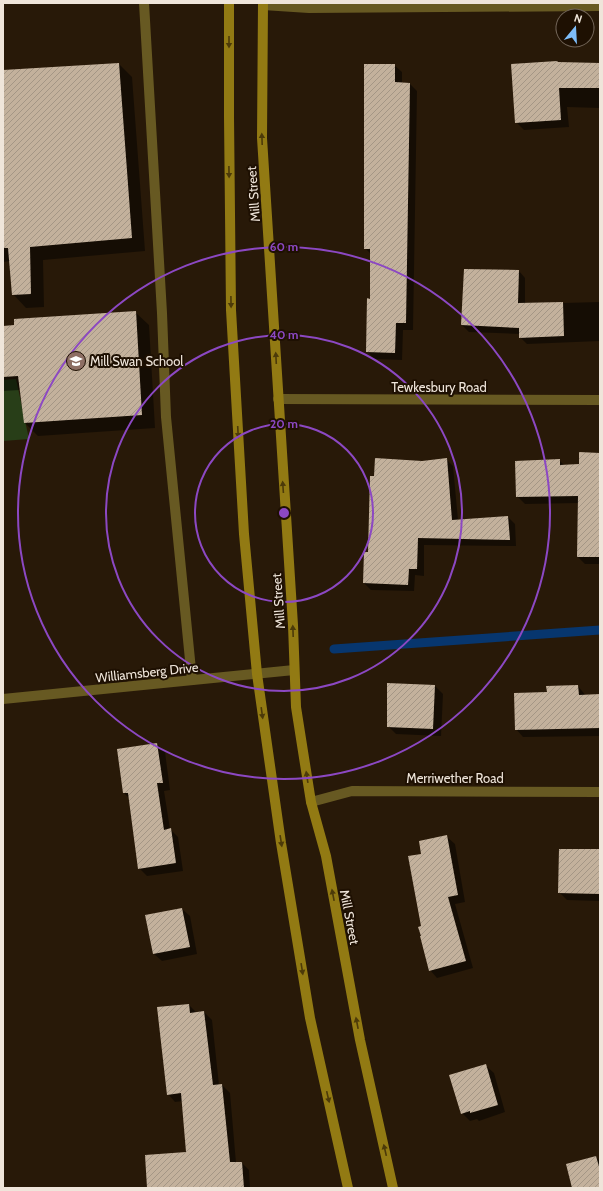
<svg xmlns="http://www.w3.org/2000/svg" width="603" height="1191" viewBox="0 0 603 1191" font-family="Cabin,sans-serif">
	<defs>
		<pattern id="building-hatch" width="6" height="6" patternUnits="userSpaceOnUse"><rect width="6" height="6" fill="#c3b19c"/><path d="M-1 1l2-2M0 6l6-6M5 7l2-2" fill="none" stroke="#a49685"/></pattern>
	</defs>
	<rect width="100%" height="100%" fill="#281908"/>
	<polygon fill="#283e18" points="16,379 29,439 3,441 3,380"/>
	<g fill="#0007">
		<polygon points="119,64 132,77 145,251 43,260 44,307 26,308 13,294 10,261 3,262 3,71"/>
		<polygon points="512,64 600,64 600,108 567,107 569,127 524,130 516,122"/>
		<polygon points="394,65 402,72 402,84 410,84 417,91 413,330 403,330 402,360 374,359 367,351 371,300 371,254 365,248"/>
		<polygon points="519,271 525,278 525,304 600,302 600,341 527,344 520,337 520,334 469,332 462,325"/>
		<polygon points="135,312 149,325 155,428 38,436 25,423 20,390 3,391 3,327"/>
		<polygon points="446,459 453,466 458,520 508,517 515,524 516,546 424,545 424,576 415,575 414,591 371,590 364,583 365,553 369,553 375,477 422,462"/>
		<polygon points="559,460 565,466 600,464 600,564 585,564 578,557 579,503 525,504 517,496"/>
		<polygon points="435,686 443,694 441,736 396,734 388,726"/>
		<polygon points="578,686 586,696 600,695 600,736 523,737 516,729 548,693"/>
		<polygon points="157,744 165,752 170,790 164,791 170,829 178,837 183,871 147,876 139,868 129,798 124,793 118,750"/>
		<polygon points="447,837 455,844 465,902 455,904 473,968 437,978 430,970 422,937 422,927"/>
		<polygon points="600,851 600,907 600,901 567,900 559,892"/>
		<polygon points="182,909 190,916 197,954 162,961 154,954"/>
		<polygon points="189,1005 196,1012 204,1012 212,1020 219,1085 222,1085 230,1093 236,1163 242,1163 249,1170 250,1188 147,1188 146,1156 187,1153 183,1101 175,1102 168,1094"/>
		<polygon points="486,1066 494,1073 505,1112 479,1121 477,1119 470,1121 462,1113"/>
		<polygon points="596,1157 600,1161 600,1188 573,1188"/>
	</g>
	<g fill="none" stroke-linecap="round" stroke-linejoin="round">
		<polyline stroke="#07366e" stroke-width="9" points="334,649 600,630"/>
	</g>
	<g fill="url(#building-hatch)">
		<polygon points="557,61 558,62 600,63 600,88 559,88 561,120 515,123 511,64"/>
		<polygon points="119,63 132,238 30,247 31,294 12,295 8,248 3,248 3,70"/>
		<polygon points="364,64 395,64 395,82 410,83 406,323 396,323 395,353 366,352 367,298 370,299 370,249 364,249"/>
		<polygon points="464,269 519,270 518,303 563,302 564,336 519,338 519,328 461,325"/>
		<polygon points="136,311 142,415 24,423 18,376 3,377 3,326 14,325 14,319"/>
		<polygon points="579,452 600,453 600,557 577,557 578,496 516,497 515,461 560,459 560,465 579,464"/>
		<polygon points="375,458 422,461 447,458 452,520 508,516 510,540 418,538 417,569 409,569 408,585 363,583 364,552 368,552 370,476 374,476"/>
		<polygon points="387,683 435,685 433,729 387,727"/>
		<polygon points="578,685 579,695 600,694 600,728 515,730 514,693 547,692 546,686"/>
		<polygon points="157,743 163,783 157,783 164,830 171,828 176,863 138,869 128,793 123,793 117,749"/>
		<polygon points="447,835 458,895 448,897 466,961 429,971 420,936 421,936 418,927 421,926 408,856 421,854 419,841"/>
		<polygon points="559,849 600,849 600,894 558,893"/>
		<polygon points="182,908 190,947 153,954 145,915"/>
		<polygon points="189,1004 190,1013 204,1011 213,1085 222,1084 230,1162 242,1162 244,1188 147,1188 145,1155 186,1152 181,1093 167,1095 157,1007"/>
		<polygon points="486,1064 498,1105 470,1113 470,1111 461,1114 449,1075"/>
		<polygon points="596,1156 600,1170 600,1188 572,1188 566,1164"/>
	</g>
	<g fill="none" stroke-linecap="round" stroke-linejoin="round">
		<g stroke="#675922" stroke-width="10">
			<polyline points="144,3 162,313 166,417 192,680"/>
			<polyline points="263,5 309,8 600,6"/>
			<polyline points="278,399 600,400"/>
			<polyline points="3,699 294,670"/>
			<polyline points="311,802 352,791 600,792"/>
		</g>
		<g stroke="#927a13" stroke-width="10">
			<polyline points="229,3 229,117 231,310 244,534 257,674 281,843 310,1018 348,1188"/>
			<polyline points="263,3 262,138 293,625 296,707 311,802 326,856 360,1040 393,1188"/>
		</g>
	</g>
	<defs><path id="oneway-solid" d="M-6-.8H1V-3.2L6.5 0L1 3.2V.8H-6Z"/></defs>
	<g fill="#4c3a09">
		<use href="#oneway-solid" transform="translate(229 42) rotate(90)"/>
		<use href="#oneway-solid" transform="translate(262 139) rotate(-92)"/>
		<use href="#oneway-solid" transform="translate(229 172) rotate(89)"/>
		<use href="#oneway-solid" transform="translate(231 302) rotate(89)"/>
		<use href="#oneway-solid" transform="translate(276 358) rotate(-93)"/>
		<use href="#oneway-solid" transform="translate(238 432) rotate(87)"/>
		<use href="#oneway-solid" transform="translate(283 487) rotate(-94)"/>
		<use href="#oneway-solid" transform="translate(293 631) rotate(-92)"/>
		<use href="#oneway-solid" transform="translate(262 713) rotate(82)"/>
		<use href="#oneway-solid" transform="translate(307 777) rotate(-99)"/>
		<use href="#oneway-solid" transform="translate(281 841) rotate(81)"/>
		<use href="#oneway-solid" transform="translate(333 895) rotate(-101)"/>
		<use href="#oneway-solid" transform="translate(302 969) rotate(81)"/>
		<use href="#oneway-solid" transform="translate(357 1023) rotate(-101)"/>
		<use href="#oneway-solid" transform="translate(328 1097) rotate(77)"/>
		<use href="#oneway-solid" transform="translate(385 1150) rotate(-103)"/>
	</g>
	<g fill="none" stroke="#8c48c3" stroke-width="2">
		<circle cx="284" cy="513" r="89"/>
		<circle cx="284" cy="513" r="178"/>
		<circle cx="284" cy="513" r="266"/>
	</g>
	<defs>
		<g id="school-disc" transform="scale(1)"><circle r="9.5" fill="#8d6e63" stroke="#1e1002"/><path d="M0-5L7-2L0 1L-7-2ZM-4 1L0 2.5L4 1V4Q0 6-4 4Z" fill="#fff"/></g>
	</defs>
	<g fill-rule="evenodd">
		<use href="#school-disc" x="76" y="361"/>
	</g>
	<g text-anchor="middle" stroke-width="4" stroke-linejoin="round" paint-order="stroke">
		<g font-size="13" fill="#efe5da" stroke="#1e1002">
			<text transform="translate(253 194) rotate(-94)" y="5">Mill Street</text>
			<text x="439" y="392">Tewkesbury Road</text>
			<text transform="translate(278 601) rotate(-94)" y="5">Mill Street</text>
			<text transform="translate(147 672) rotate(-6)" y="5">Williamsberg Drive</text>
			<text x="455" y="783">Merriwether Road</text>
			<text transform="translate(350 917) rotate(79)" y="5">Mill Street</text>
		</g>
		<g font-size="13" fill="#efe5da" stroke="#1e1002" text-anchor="start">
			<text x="90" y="366">Mill Swan School</text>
		</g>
	</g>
	<circle cx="284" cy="513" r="6" fill="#8c48c3" stroke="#1e1002" stroke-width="2"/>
	<g font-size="12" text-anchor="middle" font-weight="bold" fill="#8c48c3" stroke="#1e1002" stroke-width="4" stroke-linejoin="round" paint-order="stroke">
		<text x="284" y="251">60 m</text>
		<text x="284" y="339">40 m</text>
		<text x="284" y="428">20 m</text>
	</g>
	<rect width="603" height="1191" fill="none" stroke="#efe5da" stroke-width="8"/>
	<g transform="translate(575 28) rotate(18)"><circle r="19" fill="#1e1002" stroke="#726558"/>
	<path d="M0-3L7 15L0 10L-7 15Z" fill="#7ebdf9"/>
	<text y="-6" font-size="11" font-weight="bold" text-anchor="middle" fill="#efe5da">N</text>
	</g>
</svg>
